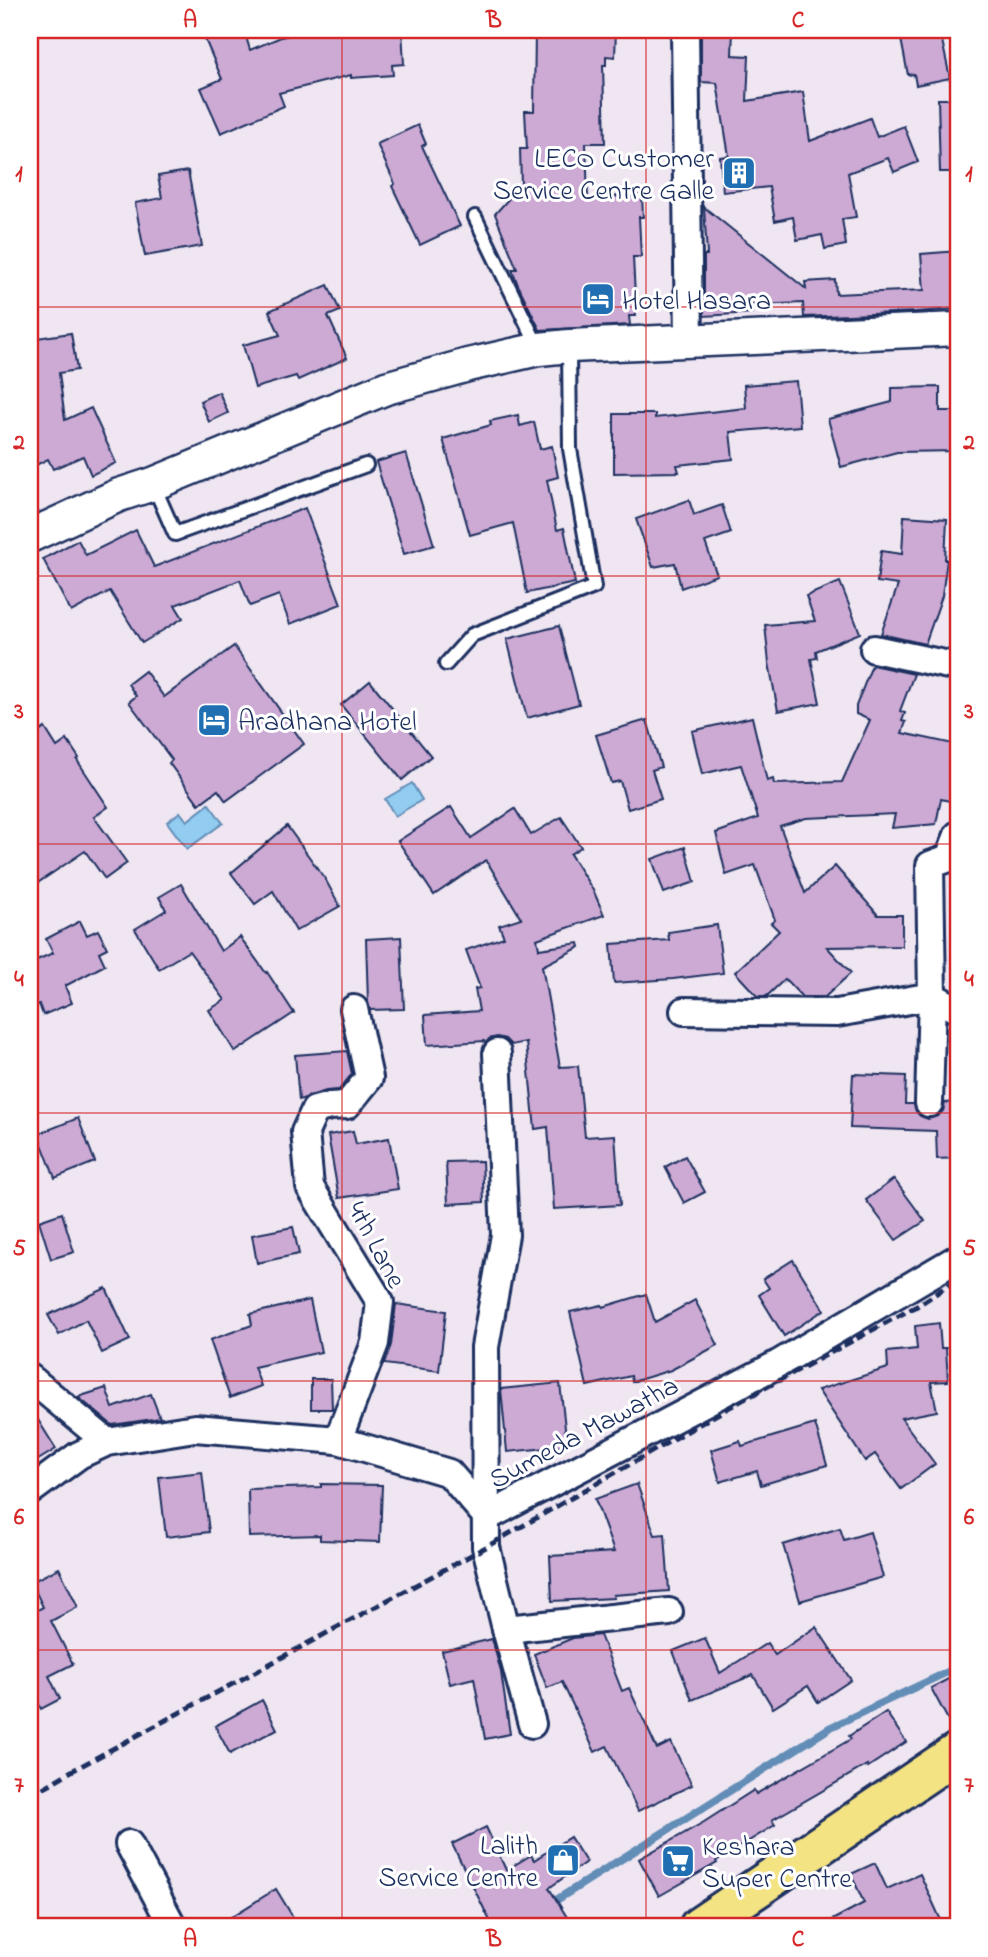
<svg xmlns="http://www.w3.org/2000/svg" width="988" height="1957" viewBox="0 0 988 1957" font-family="'Indie Flower',sans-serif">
	<rect width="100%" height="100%" fill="#f0e6f2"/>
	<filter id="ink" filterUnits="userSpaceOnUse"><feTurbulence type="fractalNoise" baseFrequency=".0143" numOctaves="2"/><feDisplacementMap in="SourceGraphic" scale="14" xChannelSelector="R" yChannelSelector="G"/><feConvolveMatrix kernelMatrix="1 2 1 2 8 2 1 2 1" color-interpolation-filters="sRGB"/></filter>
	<g filter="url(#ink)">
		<g fill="#92ccf1" stroke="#628db6" stroke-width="2">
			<polygon points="412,783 422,800 395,816 385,799"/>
			<polygon points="209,804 223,823 187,849 167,822 180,812 187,821"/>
		</g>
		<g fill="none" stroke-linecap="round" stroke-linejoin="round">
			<polyline stroke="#628db6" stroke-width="8" points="550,1904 831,1727 958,1667"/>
		</g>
		<g fill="#cdaad4" stroke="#1b2f5e" stroke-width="2">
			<polygon points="201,30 244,30 250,50 281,37 310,30 402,30 404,64 392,65 393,75 351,78 351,75 279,93 284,106 221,133 201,88 222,79"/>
			<polygon points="535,30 616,30 615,57 606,56 606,65 603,65 605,143 586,143 588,198 642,195 643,217 639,217 641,257 633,257 636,316 629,316 630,325 540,330 518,285 512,269 517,269 495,214 521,185 520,149 527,149 525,111 534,111"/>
			<polygon points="701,30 733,30 732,55 749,56 747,101 803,92 810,141 870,118 877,137 904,126 918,162 894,172 888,158 848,173 856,217 842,219 846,245 825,249 822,235 797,240 793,217 775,221 769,187 723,192 720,157 729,156 717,83 701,82"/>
			<polygon points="940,31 950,78 916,85 914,74 908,75 901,39"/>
			<polygon points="938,99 958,99 958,172 940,172"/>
			<polygon points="418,125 426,144 422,146 460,226 420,245 392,186 395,184 377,144"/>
			<polygon points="188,171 202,246 145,256 135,203 162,198 158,176"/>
			<polygon points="704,207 806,289 805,282 835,280 836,294 924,290 921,254 958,251 958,309 916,312 804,317 803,303 752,305 752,313 704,316 704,255 707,255"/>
			<polygon points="328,285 340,311 328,316 347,358 298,380 296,376 255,388 243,345 280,335 269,311"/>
			<polygon points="71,333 77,370 59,373 65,420 91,408 116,463 91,475 83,456 53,469 48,459 30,468 30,339"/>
			<polygon points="796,381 800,426 730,432 733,459 677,465 679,472 614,473 614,414 655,414 655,418 746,408 744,385"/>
			<polygon points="940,387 940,411 958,411 958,451 897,452 841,467 828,419 892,402 892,388"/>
			<polygon points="219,392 228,413 209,422 200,401"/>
			<polygon points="518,415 520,426 534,422 540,449 552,446 558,477 547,480 557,530 564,528 575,583 527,593 513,523 470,535 443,439 491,425 490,421"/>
			<polygon points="406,453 434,545 404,554 376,462"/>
			<polygon points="689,500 694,515 722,505 731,533 705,542 717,575 681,588 675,563 653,567 636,519"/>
			<polygon points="305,508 341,604 290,624 279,595 250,606 240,580 175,605 183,618 142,643 110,591 71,612 43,559 78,540 86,555 136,530 154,567"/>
			<polygon points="904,516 947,519 945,560 947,560 942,596 925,644 881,634 898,585 877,582 881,551 902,554"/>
			<polygon points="840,582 860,633 816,651 817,658 811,659 820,703 778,711 769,663 765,625 815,621 806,596"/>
			<polygon points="559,626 579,704 527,718 507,639"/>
			<polygon points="234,646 304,744 226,801 218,790 199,804 169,763 172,760 129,702 136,696 128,684 145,671 164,697"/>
			<polygon points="872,665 914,674 900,711 905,713 902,721 906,722 902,733 958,745 958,803 941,799 936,824 892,828 895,814 806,818 780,826 805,893 835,866 878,915 902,915 902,946 827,947 851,973 825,997 802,997 785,979 767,996 757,996 735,972 779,931 771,923 775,920 755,865 726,875 716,833 758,818 741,765 702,774 692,731 752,717 767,781 773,779 774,784 842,782 870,720 856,714 856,706"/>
			<polygon points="370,681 431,756 402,780 341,705"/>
			<polygon points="647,720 661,767 652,770 661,799 628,809 620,781 611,783 596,735"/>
			<polygon points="45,728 57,747 67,740 79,758 77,760 108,807 94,817 127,863 105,879 85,851 30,888 30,738"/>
			<polygon points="451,807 471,838 515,809 531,835 561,817 581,847 570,854 594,892 604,915 537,939 539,949 579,943 580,947 542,966 560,1067 578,1066 585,1137 615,1135 620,1205 554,1209 548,1127 535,1129 526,1042 511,1045 505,1039 497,1037 489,1039 485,1044 484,1041 427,1045 425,1015 479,1011 475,989 480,988 466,950 504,937 499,925 521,918 486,860 434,895 398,841"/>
			<polygon points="287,826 325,879 340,906 296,931 273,891 255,904 231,873"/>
			<polygon points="685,847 695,882 664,893 652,859"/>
			<polygon points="181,884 221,951 240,937 266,973 267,972 294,1013 235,1052 209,1010 225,1000 189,951 159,969 135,929 166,910 159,897"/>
			<polygon points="80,921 87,935 98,930 107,948 99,952 105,965 65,986 72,1003 43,1015 39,1004 30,1008 30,963 53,953 46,939"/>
			<polygon points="717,925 723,973 673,979 614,983 611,944 669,940 668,932"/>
			<polygon points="401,937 404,1009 370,1010 368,1002 366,939"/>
			<polygon points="347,1051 352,1074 339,1090 326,1091 299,1100 295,1055"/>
			<polygon points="853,1074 906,1076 905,1104 914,1104 916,1111 920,1116 928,1119 937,1116 943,1111 945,1103 958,1102 958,1158 937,1159 936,1131 850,1128"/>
			<polygon points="78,1118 95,1162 55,1178 38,1134"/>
			<polygon points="353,1131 356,1144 389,1138 398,1189 339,1198 328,1135"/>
			<polygon points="685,1156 705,1192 684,1203 665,1167"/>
			<polygon points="482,1161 484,1202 448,1204 446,1162"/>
			<polygon points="894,1179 925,1221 896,1240 866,1200"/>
			<polygon points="62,1213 74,1252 51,1259 39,1221"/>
			<polygon points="293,1227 299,1254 257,1263 252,1235"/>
			<polygon points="793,1260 824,1310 784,1336 759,1295 769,1288 763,1279"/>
			<polygon points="106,1288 130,1340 102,1353 86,1320 59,1335 48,1315"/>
			<polygon points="646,1294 655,1322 695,1300 718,1345 671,1370 632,1382 631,1376 587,1386 570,1312 602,1305 603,1307"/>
			<polygon points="310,1300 321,1352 254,1367 261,1386 230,1398 210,1340 252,1325 250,1314"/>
			<polygon points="396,1304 446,1311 439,1371 384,1364 391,1345"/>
			<polygon points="939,1323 941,1348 946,1348 948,1381 931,1382 937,1411 901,1418 935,1464 901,1489 875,1454 865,1461 818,1390 888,1368 887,1352 917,1349 915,1326"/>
			<polygon points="311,1379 331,1379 332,1409 311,1409"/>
			<polygon points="560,1383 567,1446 507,1452 501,1389"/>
			<polygon points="106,1388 113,1408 151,1394 160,1418 112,1425 78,1397"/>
			<polygon points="30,1407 56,1449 30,1465"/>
			<polygon points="815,1424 827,1465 761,1485 757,1471 720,1482 711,1450 740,1441 742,1446"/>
			<polygon points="202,1472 209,1532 166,1537 159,1477"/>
			<polygon points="321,1484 382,1485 380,1542 320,1540 320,1535 249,1537 248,1489 321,1487"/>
			<polygon points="637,1484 655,1535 665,1534 669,1591 613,1595 614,1598 552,1601 550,1556 614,1552 595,1499"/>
			<polygon points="840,1528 844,1540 870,1532 883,1577 800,1601 783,1545"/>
			<polygon points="59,1568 78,1607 51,1621 73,1664 49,1676 60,1699 41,1709 30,1686 30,1614 43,1607 31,1582"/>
			<polygon points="816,1627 851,1680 818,1702 808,1686 773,1708 753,1675 692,1700 673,1651 705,1638 720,1673 767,1643 775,1655"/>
			<polygon points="600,1635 622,1691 629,1688 657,1749 671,1742 692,1785 638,1811 607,1746 595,1752 562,1682 547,1688 534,1654 573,1638"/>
			<polygon points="492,1639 501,1672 510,1734 485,1739 474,1678 450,1684 442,1651"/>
			<polygon points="950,1678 958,1694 958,1730 954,1731 931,1688"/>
			<polygon points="262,1700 277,1729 230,1754 215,1726"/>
			<polygon points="886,1712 906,1742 868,1767 867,1765 772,1820 775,1825 716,1861 717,1863 659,1896 639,1859 704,1822 754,1790 756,1794 851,1739 849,1736"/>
			<polygon points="486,1827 506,1870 531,1855 534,1860 570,1837 586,1862 549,1888 573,1927 493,1927 452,1844"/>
			<polygon points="875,1863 887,1889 920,1874 944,1927 819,1927 864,1903 851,1874"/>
			<polygon points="276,1889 299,1927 215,1927"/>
		</g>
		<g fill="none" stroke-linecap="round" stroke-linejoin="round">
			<g stroke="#1b2f5e" stroke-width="18">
				<g id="service">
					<polyline points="475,217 539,349"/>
					<polyline points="153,484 175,534 366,465"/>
					<polyline points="446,664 472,635 594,587 570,449 569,346"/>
				</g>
			</g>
			<g stroke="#1b2f5e" stroke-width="32">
				<g id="minor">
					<polyline points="685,30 689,341"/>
					<polyline points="874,649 958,667"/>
					<polyline points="684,1011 837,1013 932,996 958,1010"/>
					<polyline points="497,1053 505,1235 485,1347 486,1547 506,1629 532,1724"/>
					<polyline points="929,1103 932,996 930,865 949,858 958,835"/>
					<polyline points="30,1378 107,1442"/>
					<polyline points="338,1440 375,1343 380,1302 310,1187 305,1132 315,1110 330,1106 347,1105 369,1078 354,1009"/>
					<polyline points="30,1491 79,1455 107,1442 195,1428 338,1440 449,1473 487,1517 778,1364 958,1258"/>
					<polyline points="506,1629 669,1612"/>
					<polyline points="129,1844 173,1927"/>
				</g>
			</g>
			<g stroke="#1b2f5e" stroke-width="37">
				<polyline id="tertiary" points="30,536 119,495 153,484 386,388 468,365 539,349 569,346 958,329"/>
			</g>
			<g stroke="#1b2f5e" stroke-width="44">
				<polyline id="primary" points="699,1927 958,1752"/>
			</g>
			<use href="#service" stroke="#fff" stroke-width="12"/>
			<use href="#minor" stroke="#fff" stroke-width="26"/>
			<use href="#tertiary" stroke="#fff" stroke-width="32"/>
			<use href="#primary" stroke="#f4e382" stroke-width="38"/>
			<polyline stroke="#1b2f5e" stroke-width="5" stroke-dasharray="10 5" stroke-linecap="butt" points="30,1796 68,1773 486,1547 726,1409 917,1306 958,1279"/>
		</g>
	</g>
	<path fill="none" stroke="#d62828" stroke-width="2" stroke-opacity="0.55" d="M342,30V1927M646,30V1927M30,307H958M30,576H958M30,844H958M30,1113H958M30,1381H958M30,1650H958"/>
	<defs>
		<g id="building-square" transform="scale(1.75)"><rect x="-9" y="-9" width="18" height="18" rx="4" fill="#1f6fb2" stroke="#fff"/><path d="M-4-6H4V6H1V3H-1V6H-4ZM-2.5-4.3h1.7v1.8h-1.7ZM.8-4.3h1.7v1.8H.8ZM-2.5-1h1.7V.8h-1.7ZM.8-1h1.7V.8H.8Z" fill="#fff"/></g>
		<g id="hotel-square" transform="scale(1.75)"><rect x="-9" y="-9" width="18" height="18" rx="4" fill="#1f6fb2" stroke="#fff"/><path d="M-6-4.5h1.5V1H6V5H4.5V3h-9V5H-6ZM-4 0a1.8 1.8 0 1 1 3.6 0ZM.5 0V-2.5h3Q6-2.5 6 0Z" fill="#fff"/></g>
		<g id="shop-square" transform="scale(1.75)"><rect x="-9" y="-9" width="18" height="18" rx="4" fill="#1f6fb2" stroke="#fff"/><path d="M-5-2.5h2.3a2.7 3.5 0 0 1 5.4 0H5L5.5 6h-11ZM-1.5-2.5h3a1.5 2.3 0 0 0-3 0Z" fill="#fff"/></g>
		<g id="supermarket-square" transform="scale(1.75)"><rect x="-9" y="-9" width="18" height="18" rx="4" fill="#1f6fb2" stroke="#fff"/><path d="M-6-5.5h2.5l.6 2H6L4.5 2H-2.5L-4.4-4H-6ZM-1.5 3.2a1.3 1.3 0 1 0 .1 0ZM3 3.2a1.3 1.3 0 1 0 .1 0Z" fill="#fff"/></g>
	</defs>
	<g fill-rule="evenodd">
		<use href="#building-square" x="739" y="173"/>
		<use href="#hotel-square" x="598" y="299"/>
		<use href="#hotel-square" x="214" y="720"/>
		<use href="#shop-square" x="563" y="1860"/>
		<use href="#supermarket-square" x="678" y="1861"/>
	</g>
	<g text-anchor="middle" stroke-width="6" stroke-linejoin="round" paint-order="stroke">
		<g font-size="28" fill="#1b2f5e" stroke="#fff" text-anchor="start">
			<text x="714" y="167" text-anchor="end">LECO Customer<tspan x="714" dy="32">Service Centre Galle</tspan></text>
			<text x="622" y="309">Hotel Hasara</text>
			<text x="238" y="730">Aradhana Hotel</text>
			<text x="538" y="1854" text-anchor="end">Lalith<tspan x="538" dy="32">Service Centre</tspan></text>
			<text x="702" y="1855">Keshara<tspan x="702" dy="32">Super Centre</tspan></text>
		</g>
		<g font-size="28" fill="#1b2f5e" stroke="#fff">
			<text transform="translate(378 1244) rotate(62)" y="10">4th Lane</text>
			<text transform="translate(583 1431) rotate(-28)" y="10">Sumeda Mawatha</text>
		</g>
	</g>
	<rect width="988" height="1957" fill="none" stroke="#fff" stroke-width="77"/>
	<rect x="38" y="38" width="912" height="1880" fill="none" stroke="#d62828" stroke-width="2.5"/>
	<g font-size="23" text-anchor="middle" font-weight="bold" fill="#d62828">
		<text x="190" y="27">A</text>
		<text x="494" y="27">B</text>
		<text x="798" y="27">C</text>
		<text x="19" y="181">1</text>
		<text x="969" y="181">1</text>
		<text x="19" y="449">2</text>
		<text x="969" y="449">2</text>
		<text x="19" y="718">3</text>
		<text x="969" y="718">3</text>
		<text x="19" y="986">4</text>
		<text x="969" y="986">4</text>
		<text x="19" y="1255">5</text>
		<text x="969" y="1255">5</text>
		<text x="19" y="1524">6</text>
		<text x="969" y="1524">6</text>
		<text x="19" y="1792">7</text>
		<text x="969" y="1792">7</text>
		<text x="190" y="1946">A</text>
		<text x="494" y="1946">B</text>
		<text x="798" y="1946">C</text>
	</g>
</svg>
